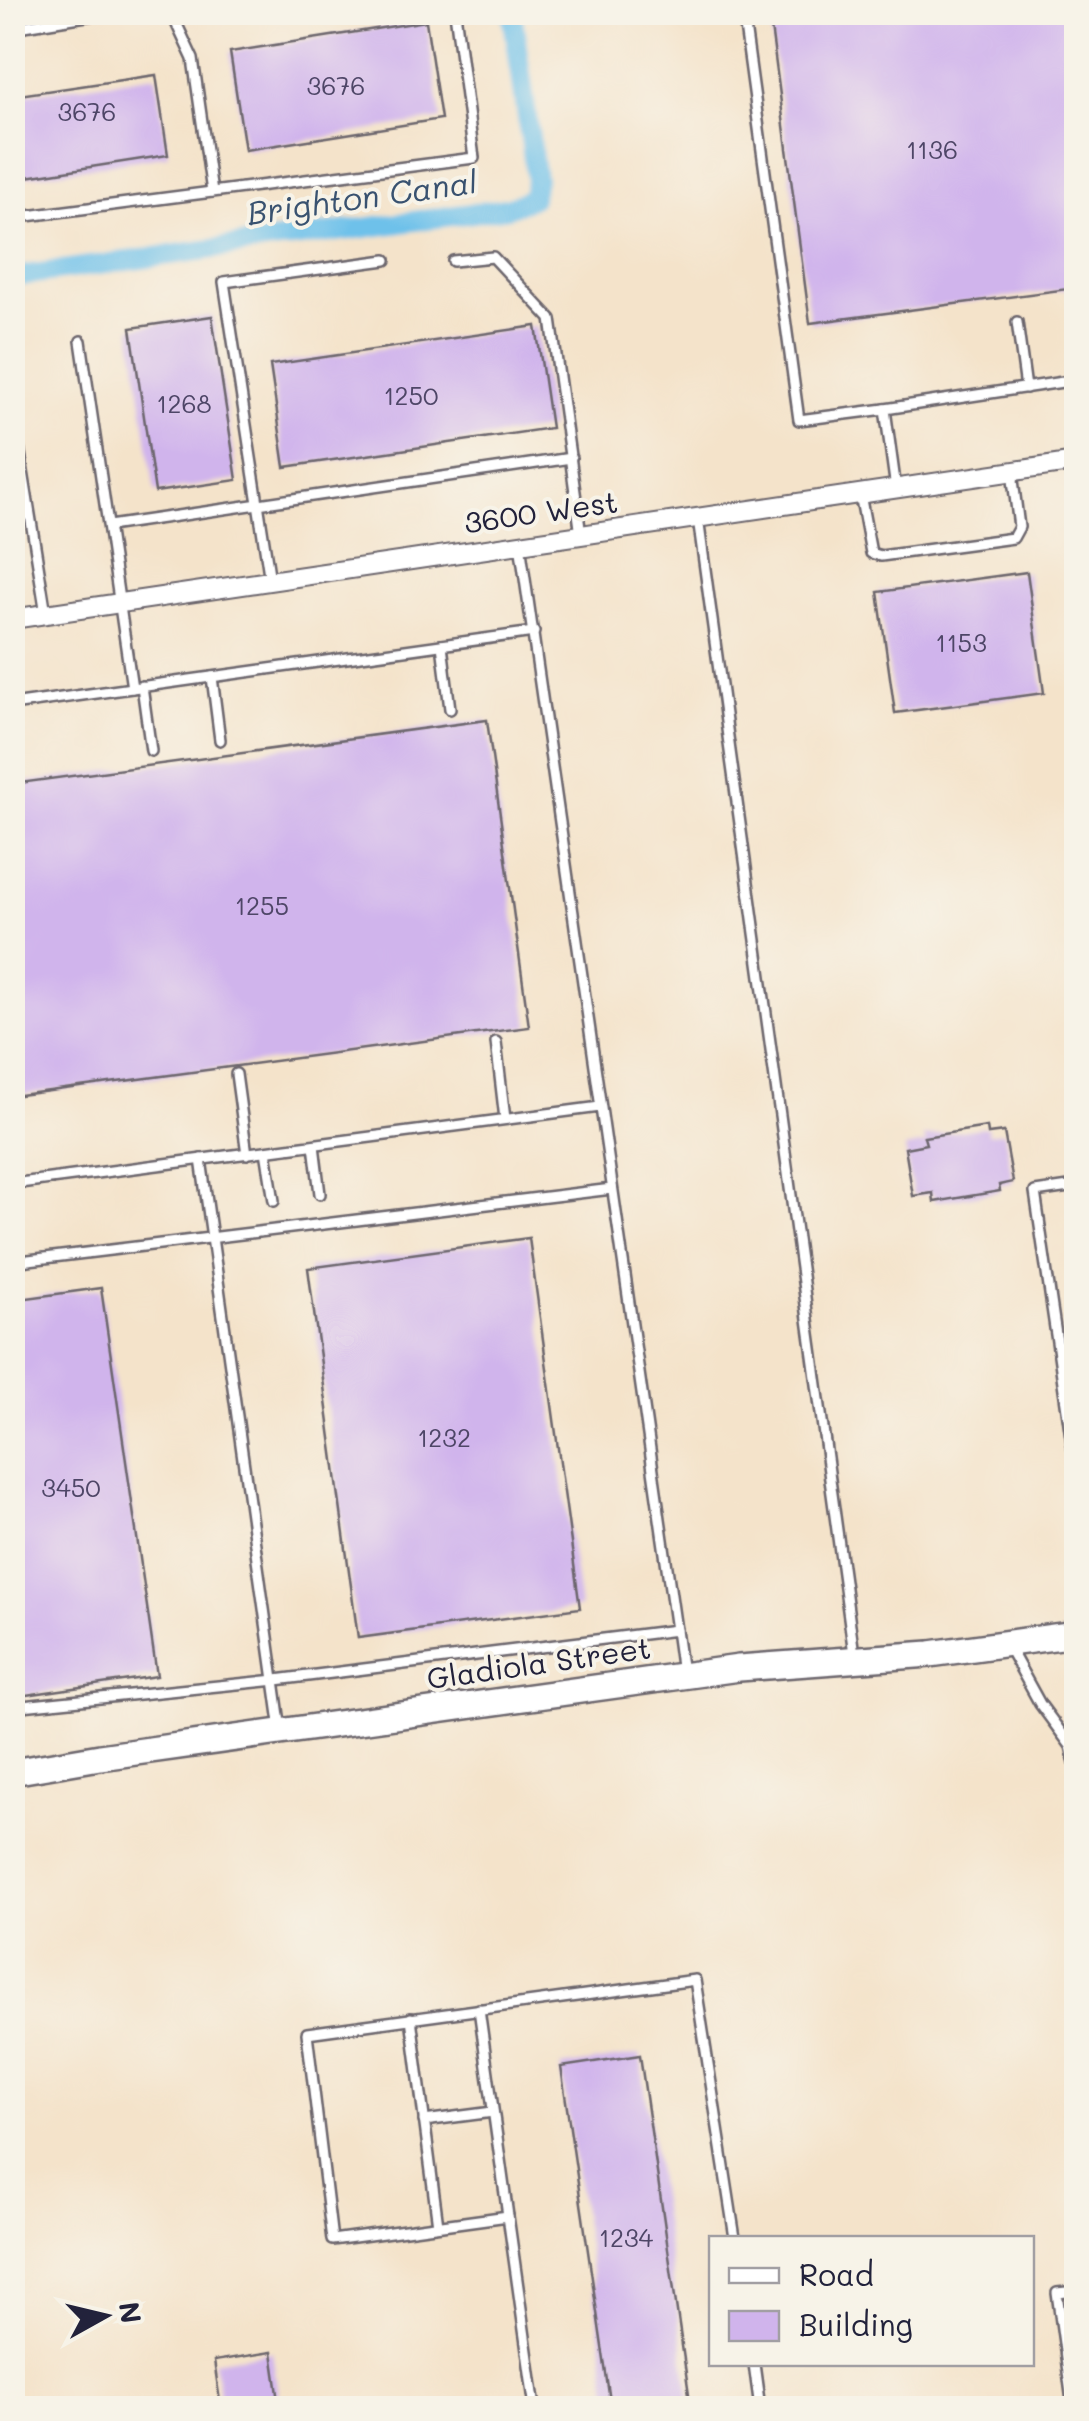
<svg xmlns="http://www.w3.org/2000/svg" width="1089" height="2421" viewBox="0 0 1089 2421" font-family="Mali,sans-serif">
	<rect width="100%" height="100%" fill="#f7f3e8"/>
	<filter id="ink" filterUnits="userSpaceOnUse"><feTurbulence type="fractalNoise" baseFrequency=".01" numOctaves="2"/><feDisplacementMap in="SourceGraphic" scale="20" xChannelSelector="R" yChannelSelector="G"/><feConvolveMatrix kernelMatrix="1 2 1 2 8 2 1 2 1" color-interpolation-filters="sRGB"/></filter>
	<filter id="wash" filterUnits="userSpaceOnUse"><feTurbulence type="fractalNoise" baseFrequency=".0048" numOctaves="4" result="noise"/><feDisplacementMap in="SourceGraphic" scale="40" xChannelSelector="R" yChannelSelector="G"/><feGaussianBlur stdDeviation="2.25" result="paint"/><feColorMatrix in="noise" values="0 0 0 0 0 0 0 0 0 0 0 0 0 0 0 0 0 1.4 0 .05"/><feComposite in="paint" operator="in"/></filter>
	<g filter="url(#wash)">
		<rect width="100%" height="100%" fill="#f4e3ca"/>
		<g fill="none" stroke-linecap="round" stroke-linejoin="round">
			<polyline stroke="#6ec1ea" stroke-width="20" points="12,277 507,208 532,198 536,179 512,12"/>
		</g>
		<g id="blocks">
			<g fill="#d0b4ec">
				<polygon points="769,12 1076,12 1076,288 810,323"/>
				<polygon points="426,21 441,119 245,150 230,52"/>
				<polygon points="156,75 168,155 20,178 12,128 12,96"/>
				<polygon points="212,316 237,480 155,492 131,328"/>
				<polygon points="536,326 551,428 285,467 270,365"/>
				<polygon points="1027,572 1044,693 895,713 878,592"/>
				<polygon points="487,720 529,1027 12,1096 12,784"/>
				<polygon points="987,1127 988,1134 1004,1132 1013,1182 999,1185 1000,1191 934,1202 933,1193 913,1196 905,1148 926,1144 924,1137"/>
				<polygon points="529,1238 580,1608 358,1638 308,1268"/>
				<polygon points="101,1288 157,1676 12,1697 12,1300"/>
				<polygon points="640,2055 691,2408 611,2408 561,2067"/>
				<polygon points="272,2352 280,2408 221,2408 214,2361"/>
			</g>
		</g>
	</g>
	<g filter="url(#ink)">
		<use href="#blocks" fill-opacity="0" stroke="#6c666d" stroke-width="2.5"/>
		<g fill="none" stroke-linecap="round" stroke-linejoin="round">
			<g stroke="#6c666d" stroke-width="14">
				<g id="lane">
					<polyline points="171,12 193,59 212,192"/>
					<polyline points="743,12 799,420 885,409"/>
					<polyline points="12,28 111,12"/>
					<polyline points="12,218 474,158 455,12"/>
					<polyline points="453,261 493,257 551,319 581,535"/>
					<polyline points="1017,322 1026,388"/>
					<polyline points="81,341 132,688 534,632"/>
					<polyline points="12,403 46,614"/>
					<polyline points="896,489 885,409 1076,380"/>
					<polyline points="860,494 871,553 881,556 1013,538 1019,527 1012,472"/>
					<polyline points="698,518 854,1654"/>
					<polyline points="109,526 571,458"/>
					<polyline points="520,544 676,1630"/>
					<polyline points="270,581 224,282 386,260"/>
					<polyline points="442,645 450,709"/>
					<polyline points="212,677 220,740"/>
					<polyline points="142,686 151,751"/>
					<polyline points="12,705 132,688"/>
					<polyline points="496,1042 505,1119"/>
					<polyline points="236,1074 247,1154"/>
					<polyline points="314,1145 320,1194"/>
					<polyline points="266,1151 274,1201"/>
					<polyline points="201,1159 281,1730"/>
					<polyline points="12,1184 600,1107"/>
					<polyline points="1076,1186 1035,1192 1076,1471"/>
					<polyline points="12,1262 612,1189"/>
					<polyline points="1008,1646 1040,1704 1071,1746 1076,1768"/>
					<polyline points="12,1707 276,1680 676,1630 682,1673"/>
					<polyline points="479,2009 508,2216"/>
					<polyline points="411,2018 438,2225"/>
					<polyline points="424,2121 493,2112"/>
					<polyline points="754,2364 760,2408"/>
					<polyline points="535,2408 508,2216 332,2240 307,2033 695,1980 735,2238"/>
					<polyline points="1073,2408 1057,2293 1076,2291"/>
				</g>
			</g>
			<g stroke="#6c666d" stroke-width="22">
				<polyline id="street" points="12,619 1076,462"/>
			</g>
			<g stroke="#6c666d" stroke-width="30">
				<polyline id="secondary" points="12,1772 100,1757 739,1668 930,1654 1076,1634"/>
			</g>
			<use href="#lane" stroke="#fff" stroke-width="9"/>
			<use href="#street" stroke="#fff" stroke-width="18"/>
			<use href="#secondary" stroke="#fff" stroke-width="25"/>
		</g>
	</g>
	<g text-anchor="middle" stroke-width="8" stroke-linejoin="round" paint-order="stroke">
		<g font-size="25" fill="#4e4667">
			<text x="336" y="95">3676</text>
			<text x="87" y="121">3676</text>
			<text x="932" y="159">1136</text>
			<text x="411" y="405">1250</text>
			<text x="184" y="413">1268</text>
			<text x="961" y="652">1153</text>
			<text x="262" y="915">1255</text>
			<text x="444" y="1447">1232</text>
			<text x="71" y="1497">3450</text>
			<text x="626" y="2247">1234</text>
		</g>
		<g font-size="30" fill="#22223b" stroke="#f7f3e8">
			<text transform="translate(541 513) rotate(-8)" y="10">3600 West</text>
			<text transform="translate(539 1664) rotate(-8)" y="10">Gladiola Street</text>
		</g>
		<g font-size="32" font-style="italic" fill="#395270" stroke="#f7f3e8">
			<text transform="translate(362 198) rotate(-8)" y="11">Brighton Canal</text>
		</g>
	</g>
	<rect width="1089" height="2421" fill="none" stroke="#f7f3e8" stroke-width="50"/>
	<rect x="709" y="2236" width="325" height="130" fill="#f7f3e8" stroke="#a29fa3" stroke-width="2.5"/>
	<rect x="729" y="2268" width="50" height="15" fill="#ffffff" stroke="#a29fa3" stroke-width="2.5"/>
	<text x="799" y="2286" font-size="30" fill="#22223b">Road</text>
	<rect x="729" y="2311" width="50" height="30" fill="#d0b4ec" stroke="#a29fa3" stroke-width="2.5"/>
	<text x="799" y="2336" font-size="30" fill="#22223b">Building</text>
	<g transform="translate(105 2316) rotate(82)" stroke="#f7f3e8" stroke-width="8" paint-order="stroke">
	<path d="M0-8L18 38L0 25L-18 38Z" fill="#22223b"/>
	<text y="-15" font-size="28" font-weight="bold" text-anchor="middle" fill="#22223b">N</text>
	</g>
</svg>
